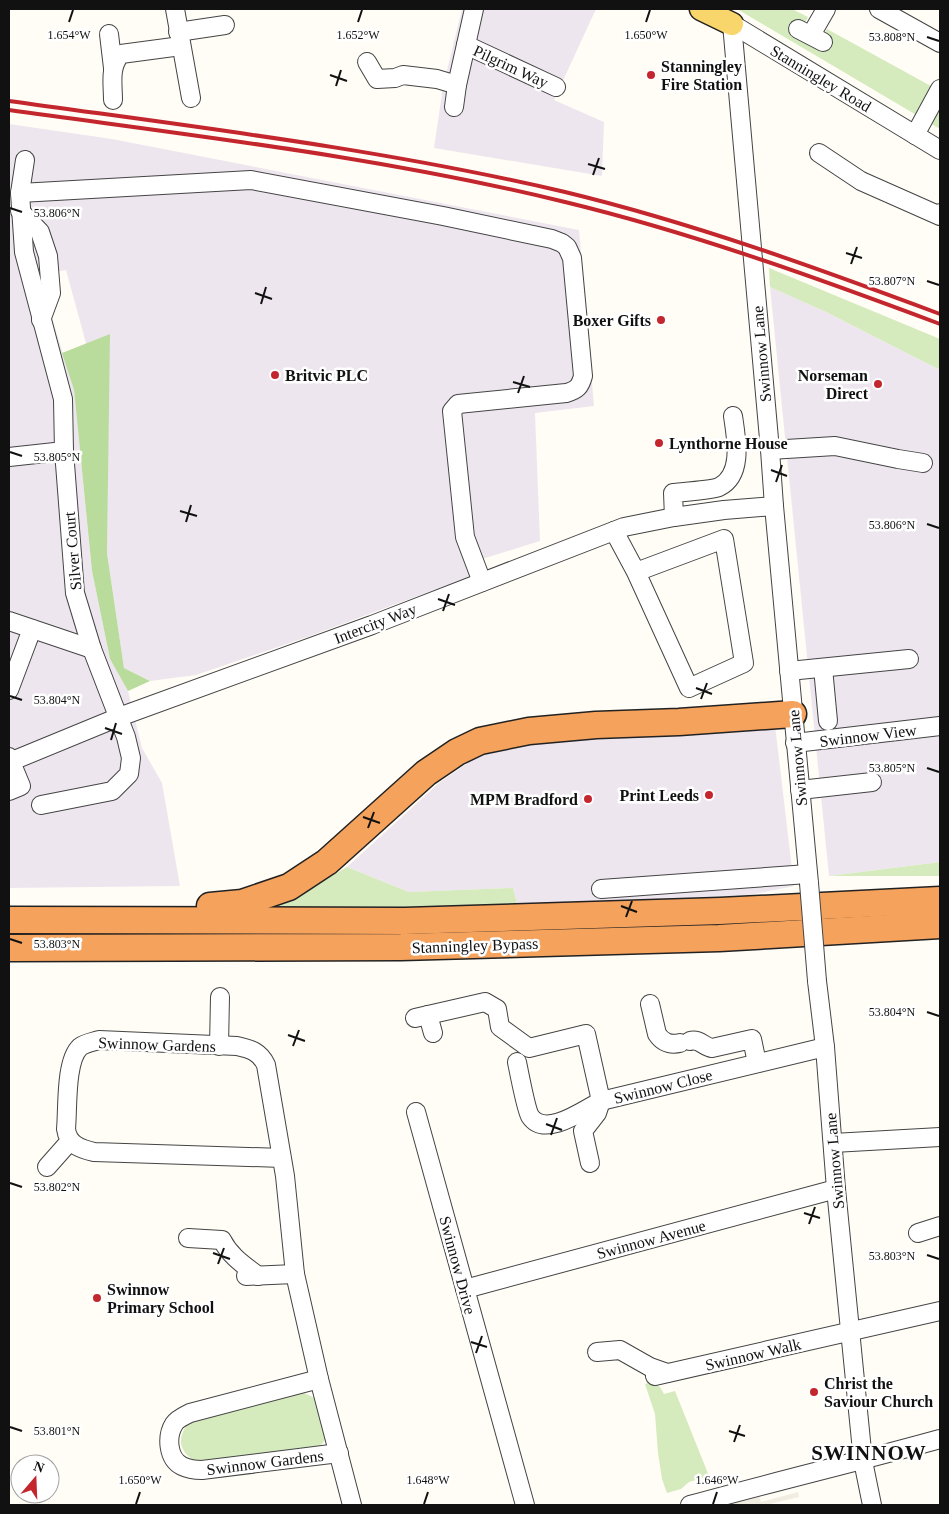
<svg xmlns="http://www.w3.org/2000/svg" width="949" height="1514" viewBox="0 0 949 1514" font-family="'Times New Roman',serif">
	<rect width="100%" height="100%" fill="#fffdf5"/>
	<g fill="#eee6ef">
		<polygon points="462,9 596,9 554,100 604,122 602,176 434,148 443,87"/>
		<polygon points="9,124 112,139 579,230 594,406 535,413 540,541 482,559 482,572 310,636 196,675 150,681 124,668 107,553 108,424 66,270 39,275 74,390 92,571 110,659 128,691 142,748 162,783 180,886 9,888"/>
		<polygon points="770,287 826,312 940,370 940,862 829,876"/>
		<polygon points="775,725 794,886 739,897 518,907 513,888 409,892 347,867 439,783 482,753 524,742"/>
	</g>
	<g fill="#d5ebbd">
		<polygon points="737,9 792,9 808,17 801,32 819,43 827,29 940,91 940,129"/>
		<polygon points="769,268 940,339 940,370 826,312 770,287"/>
		<polygon points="940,862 940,876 829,876"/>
		<polygon points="347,867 409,892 513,888 518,907 260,907 300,895"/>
		<polygon points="651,1382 660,1387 664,1394 675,1391 709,1476 689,1482 681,1489 667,1493 662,1479 658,1453 655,1414 645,1384"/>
		<path d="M293,1393H304L319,1400L326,1439L321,1445L307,1451L196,1462C176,1450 177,1434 193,1418Z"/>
	</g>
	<polygon fill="#b9dc9c" points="110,334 107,553 124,668 150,681 128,691 110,659 92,571 74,390 62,353"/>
	<polygon fill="#f1ede2" points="798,1492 799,1497 766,1505 727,1505 759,1495 761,1502"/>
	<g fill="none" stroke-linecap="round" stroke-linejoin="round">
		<g stroke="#444" stroke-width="20">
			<g id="minor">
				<polyline points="175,9 191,98"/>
				<polyline points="879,9 940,43"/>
				<polyline points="732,24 770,450 774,506 809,883"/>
				<polyline points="732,24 940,150"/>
				<polyline points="798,29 823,42"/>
				<polyline points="178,32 225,25"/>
				<polyline points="109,34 113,68"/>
				<polyline points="811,35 826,9"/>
				<polyline points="466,45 556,87"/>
				<polyline points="367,62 377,79 395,78 403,75 437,79 457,85"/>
				<path d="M113,100C113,84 109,67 121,54L181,46"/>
				<polyline points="454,107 457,85 474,9"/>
				<polyline points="915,135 940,89"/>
				<polyline points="819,153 861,181 940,216 940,213"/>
				<polyline points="25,160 20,193 24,252 63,399 64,451 75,593 92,649 126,737 131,758 129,774 112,791 41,805"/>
				<path d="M20,193L251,180L443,216L552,239L562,243L567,247L572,258L583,376C580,387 577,390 566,393L458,404L452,411L465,537L482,582"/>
				<polyline points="20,211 40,232 48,256 51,293 41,320"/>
				<polyline points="770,450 835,446 898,459 923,463"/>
				<polyline points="9,457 64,451"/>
				<path d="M674,517L673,493C682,492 712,490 719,487C744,475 736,437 733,416"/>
				<polyline points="614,531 636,572 689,688 744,663 724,539 636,572"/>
				<polyline points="9,621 92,649"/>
				<polyline points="823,668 828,721"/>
				<polyline points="789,671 909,659"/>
				<polyline points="9,690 32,629"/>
				<polyline points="795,743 940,726"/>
				<polyline points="9,757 21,786 9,791"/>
				<polyline points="12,761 119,717 372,625 624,527 674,517 724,510 774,506"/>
				<polyline points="800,790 872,782"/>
				<polyline points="601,889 808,874"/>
				<polyline points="817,981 825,1047 836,1189 863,1461 872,1505"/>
				<path d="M650,1004L657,1034C663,1043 670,1045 680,1043"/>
				<polyline points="428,1015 433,1033"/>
				<polyline points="415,1018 485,1002 497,1009 500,1027 529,1048 586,1034 601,1101 825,1047"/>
				<path d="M690,1041C699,1038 704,1047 712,1048L752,1039L757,1063"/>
				<polyline points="219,1046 220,997"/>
				<path d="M517,1062C519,1072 526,1109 530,1116C545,1139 585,1109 601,1101"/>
				<polyline points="416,1112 525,1505"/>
				<polyline points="833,1143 940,1137"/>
				<path d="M282,1158L94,1152C81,1149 68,1145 66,1129C68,1109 65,1061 80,1047C85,1043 93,1042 99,1040L237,1046C251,1049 260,1052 266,1065L285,1176L295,1274L319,1379L352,1505"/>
				<polyline points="590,1163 583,1131 597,1113 601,1101"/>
				<polyline points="47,1167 70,1141"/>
				<polyline points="918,1233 940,1226"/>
				<path d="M188,1238L222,1240C230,1256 244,1265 258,1276"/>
				<polyline points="246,1276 295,1274"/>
				<polyline points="465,1289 836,1189"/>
				<polyline points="597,1352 620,1350 650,1367 667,1373"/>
				<polyline points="655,1376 940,1311"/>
				<path d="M319,1379L190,1413C184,1416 177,1419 174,1424C166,1437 168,1459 182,1466C188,1469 195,1470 202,1470L339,1453"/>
				<path d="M690,1505C773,1482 857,1462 940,1439"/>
			</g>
		</g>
		<g stroke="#222" stroke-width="25">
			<polyline id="major" points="701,9 732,24"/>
		</g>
		<g stroke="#222" stroke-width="29">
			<g id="highway">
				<polyline points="210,906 242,903 289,887 327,862 426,773 457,752 480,741 529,731 596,725 679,722 793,714"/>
				<polyline points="9,920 405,921 720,911 940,900"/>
				<polyline points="9,948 401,947 719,938 940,925"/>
			</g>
		</g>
		<use href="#minor" stroke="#fff" stroke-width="18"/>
		<use href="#major" stroke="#f9d66b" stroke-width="22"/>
		<use href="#highway" stroke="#f5a25d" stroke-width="26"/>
		<g stroke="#c4262e" stroke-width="4">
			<path d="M9,101C195,127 382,149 565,192C693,223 817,268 940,314"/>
			<path d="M9,110C195,136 382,157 565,202C693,233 817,278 940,324"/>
		</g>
		<g stroke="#444" stroke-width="20" stroke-linecap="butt">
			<polyline id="minor-bridge" points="809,883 817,981"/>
		</g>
		<use href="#minor-bridge" stroke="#fff" stroke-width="18"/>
	</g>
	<path fill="none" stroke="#111" stroke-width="2" d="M69,22L73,10M358,22L362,10M646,22L650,10M927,37L939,41M330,75L347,81M336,86L341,70M588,164L605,169M593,175L599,158M10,208L22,212M846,253L862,258M851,264L857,247M927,281L939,285M255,293L272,299M261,304L266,287M513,382L530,387M518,393L524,376M10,452L22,456M771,470L787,476M776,482L782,465M180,511L197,516M186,522L191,505M927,524L939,528M438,599L455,605M443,611L449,594M696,688L712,694M10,696L22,700M701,699L707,683M105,728L122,734M111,740L116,723M927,768L939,772M363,817L380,823M368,828L374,812M621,906L637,912M626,917L632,901M10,939L22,943M927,1012L939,1016M288,1035L305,1041M293,1046L299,1030M546,1124L562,1130M551,1135L557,1118M10,1183L22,1187M804,1213L820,1218M809,1224L815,1207M213,1253L230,1259M927,1255L939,1259M218,1264L224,1248M471,1342L487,1347M476,1353L482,1336M10,1427L22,1431M729,1431L745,1436M734,1442L740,1425M136,1504L140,1492M424,1504L428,1492M713,1504L717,1492"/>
	<g fill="#c4262e" stroke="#fff" stroke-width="2">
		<circle cx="651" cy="75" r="5"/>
		<circle cx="661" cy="320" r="5"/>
		<circle cx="275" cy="375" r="5"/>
		<circle cx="878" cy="384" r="5"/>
		<circle cx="659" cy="443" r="5"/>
		<circle cx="709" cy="795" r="5"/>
		<circle cx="588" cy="799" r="5"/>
		<circle cx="97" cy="1298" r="5"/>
		<circle cx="814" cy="1392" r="5"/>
	</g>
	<g text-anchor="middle" stroke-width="5" stroke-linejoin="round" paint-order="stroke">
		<g font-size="16" fill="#111" stroke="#fff">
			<text transform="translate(511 66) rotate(25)" y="6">Pilgrim Way</text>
			<text transform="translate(821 78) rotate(31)" y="6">Stanningley Road</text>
			<text transform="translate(761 354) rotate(-95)" y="6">Swinnow Lane</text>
			<text transform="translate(72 551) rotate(-95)" y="6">Silver Court</text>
			<text transform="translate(375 623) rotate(-21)" y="6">Intercity Way</text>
			<text transform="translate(868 735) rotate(-7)" y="6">Swinnow View</text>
			<text transform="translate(797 758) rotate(-95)" y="6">Swinnow Lane</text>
			<text transform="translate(475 945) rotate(-2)" y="6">Stanningley Bypass</text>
			<text transform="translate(157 1044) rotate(2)" y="6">Swinnow Gardens</text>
			<text transform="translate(663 1086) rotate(-14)" y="6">Swinnow Close</text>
			<text transform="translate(834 1161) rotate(-95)" y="6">Swinnow Lane</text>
			<text transform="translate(651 1239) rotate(-15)" y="6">Swinnow Avenue</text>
			<text transform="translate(458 1265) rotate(75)" y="6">Swinnow Drive</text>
			<text transform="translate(753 1354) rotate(-13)" y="6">Swinnow Walk</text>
			<text transform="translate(265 1462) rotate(-7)" y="6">Swinnow Gardens</text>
		</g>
		<g font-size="16" font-weight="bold" fill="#111" stroke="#fff" text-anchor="start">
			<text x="661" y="72">Stanningley<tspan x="661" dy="18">Fire Station</tspan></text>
			<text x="651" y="326" text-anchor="end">Boxer Gifts</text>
			<text x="285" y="381">Britvic PLC</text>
			<text x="868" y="381" text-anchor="end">Norseman<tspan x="868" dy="18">Direct</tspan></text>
			<text x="669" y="449">Lynthorne House</text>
			<text x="699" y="801" text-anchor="end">Print Leeds</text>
			<text x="578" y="805" text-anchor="end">MPM Bradford</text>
			<text x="107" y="1295">Swinnow<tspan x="107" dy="18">Primary School</tspan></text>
			<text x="824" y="1389">Christ the<tspan x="824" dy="18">Saviour Church</tspan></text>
		</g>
		<g font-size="21" font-weight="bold" letter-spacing="1" fill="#111" stroke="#fff">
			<text x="869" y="1460">SWINNOW</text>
		</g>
	</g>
	<g font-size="12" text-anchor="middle" fill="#111" stroke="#fff" stroke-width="5" stroke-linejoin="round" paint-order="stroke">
		<text x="69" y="39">1.654°W</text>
		<text x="358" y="39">1.652°W</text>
		<text x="646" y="39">1.650°W</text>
		<text x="892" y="41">53.808°N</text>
		<text x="57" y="217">53.806°N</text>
		<text x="892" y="285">53.807°N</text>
		<text x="57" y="461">53.805°N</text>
		<text x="892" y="529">53.806°N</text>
		<text x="57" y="704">53.804°N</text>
		<text x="892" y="772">53.805°N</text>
		<text x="57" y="948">53.803°N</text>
		<text x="892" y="1016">53.804°N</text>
		<text x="57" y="1191">53.802°N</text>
		<text x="892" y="1260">53.803°N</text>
		<text x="57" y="1435">53.801°N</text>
		<text x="140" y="1484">1.650°W</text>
		<text x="428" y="1484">1.648°W</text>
		<text x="717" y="1484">1.646°W</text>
	</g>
	<rect width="949" height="1514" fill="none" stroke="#111111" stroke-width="20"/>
	<g transform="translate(35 1479) rotate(19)"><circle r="24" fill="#ffffff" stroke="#a0a0a0"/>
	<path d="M0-4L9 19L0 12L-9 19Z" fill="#c4262e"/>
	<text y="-8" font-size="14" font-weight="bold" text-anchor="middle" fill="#111111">N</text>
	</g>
</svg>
